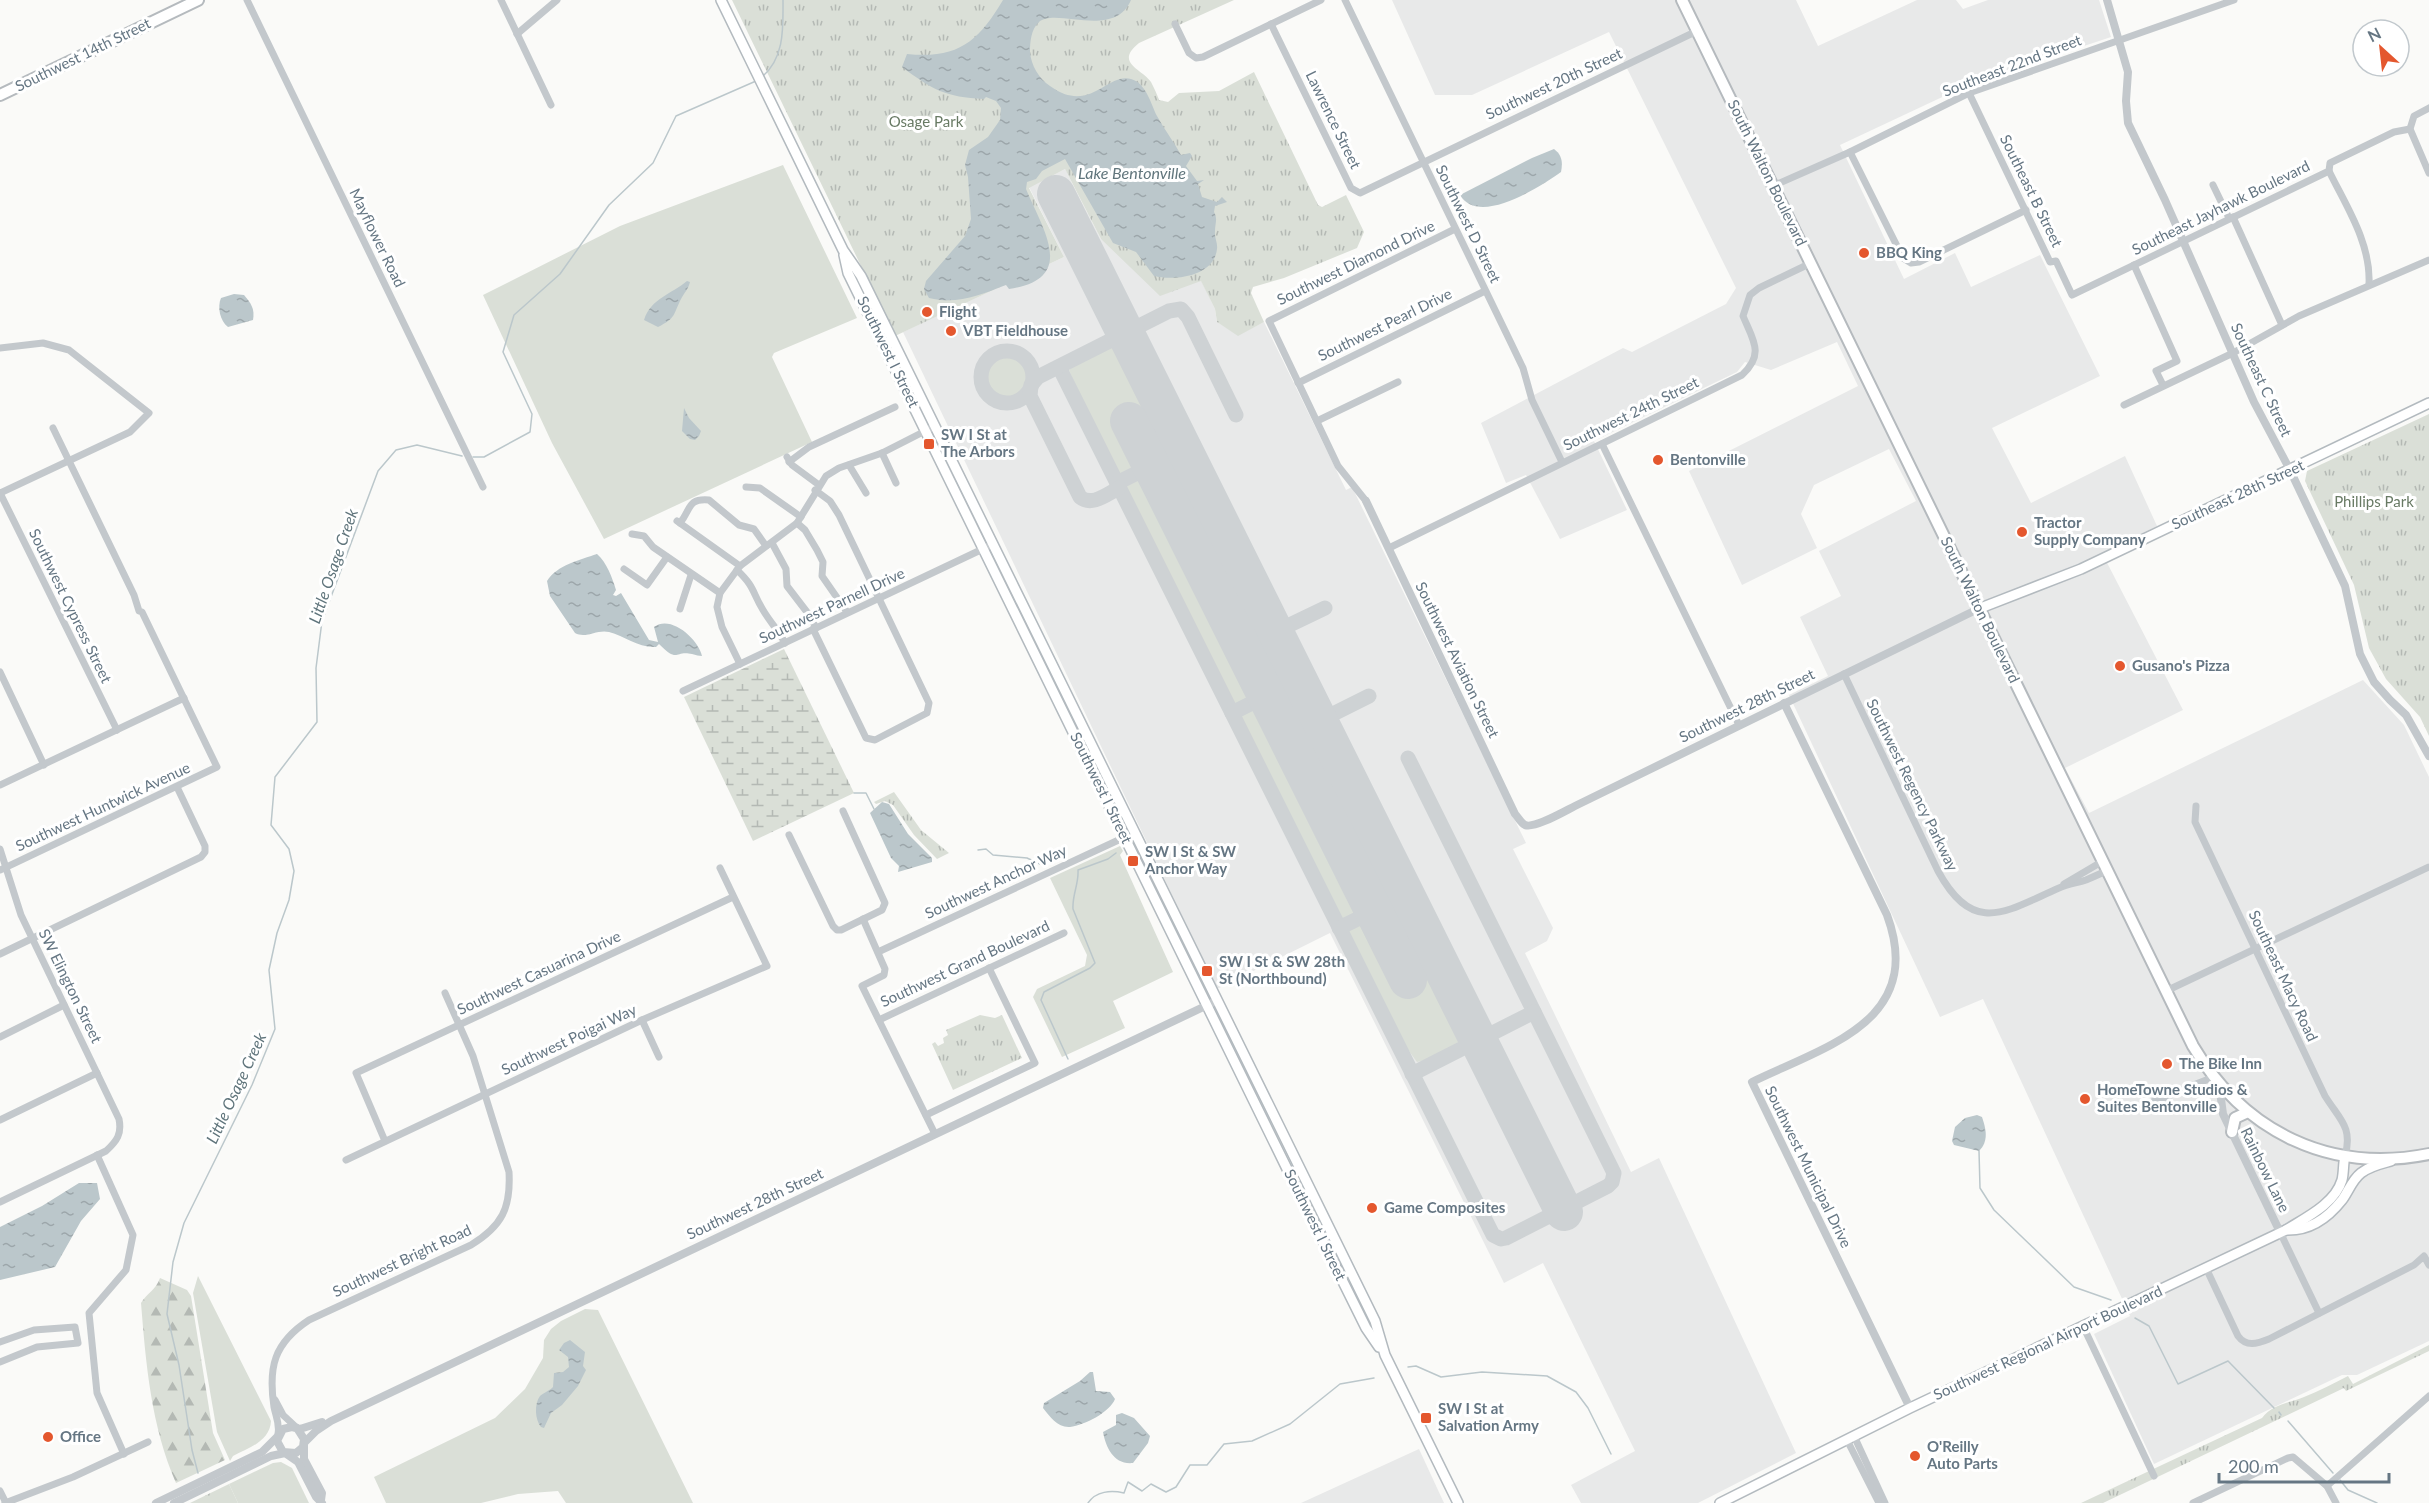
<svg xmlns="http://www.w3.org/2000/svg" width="2429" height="1503" viewBox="0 0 2429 1503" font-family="Lato,sans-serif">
	<defs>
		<pattern id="forest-firs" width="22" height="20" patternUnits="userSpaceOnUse" patternTransform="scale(1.5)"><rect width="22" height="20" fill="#dadfd7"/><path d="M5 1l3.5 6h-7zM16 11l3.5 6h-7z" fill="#b4b9b4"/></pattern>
		<pattern id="wetland-marsh" width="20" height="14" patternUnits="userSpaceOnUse" patternTransform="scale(1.5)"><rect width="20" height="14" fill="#dadfd7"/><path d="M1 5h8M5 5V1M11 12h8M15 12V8" fill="none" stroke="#b4b9b4"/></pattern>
		<pattern id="park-tufts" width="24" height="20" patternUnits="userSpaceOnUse" patternTransform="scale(1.5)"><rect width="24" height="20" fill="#dadfd7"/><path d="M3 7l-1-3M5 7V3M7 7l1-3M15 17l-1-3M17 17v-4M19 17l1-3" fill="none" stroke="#b4b9b4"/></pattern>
		<pattern id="water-ripples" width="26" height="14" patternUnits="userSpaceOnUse" patternTransform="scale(1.5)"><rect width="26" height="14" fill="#bbc7cb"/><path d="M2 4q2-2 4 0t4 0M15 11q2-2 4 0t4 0" fill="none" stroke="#9ca6aa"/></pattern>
	</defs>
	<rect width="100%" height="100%" fill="#fafaf8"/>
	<g fill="#e8e9e9">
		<polygon points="1392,0 1796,0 1818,46 1917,0 1956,0 1963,9 1988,0 2099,0 2111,37 1970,84 1840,145 1904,279 1955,253 1971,287 2040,255 2100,376 1992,428 2031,503 2125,456 2157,526 2102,553 2183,710 2065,768 2089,813 2363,680 2404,725 2429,777 2429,1341 2357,1375 2342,1375 2154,1464 2094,1334 2130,1316 1983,999 1940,1017 1789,695 1828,676 1800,617 1841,596 1819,551 1916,501 1889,449 1814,485 1801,514 1817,548 1742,585 1689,471 1858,386 1837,342 1771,370 1745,362 1737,372 1594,441 1627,510 1560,539 1526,475 1506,483 1481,423 1623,348 1632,352 1726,304 1736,288 1609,32 1472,95 1435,95"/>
		<polygon points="1065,169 1101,239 1201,280 1215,309 1217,322 1238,335 1264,322 1346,490 1352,487 1526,843 1513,849 1553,928 1547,941 1525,953 1631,1172 1659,1158 1796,1453 1698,1503 1581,1503 1571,1485 1635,1451 1543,1263 1504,1283 1330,933 1217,989 903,332 1064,257 1029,187"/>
		<polygon points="1419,1449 1444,1503 1301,1503"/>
	</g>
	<g fill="#dadfd7">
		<polygon points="783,165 857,318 774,353 772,357 812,442 604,539 552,443 483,295 620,226"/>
		<path d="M1106,347L1118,349L1132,367L1463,1027L1464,1036C1452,1051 1435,1058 1417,1062L1401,1040L1082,402L1069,370L1081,360Z"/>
		<circle cx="1007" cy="377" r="21"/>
		<polygon points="1120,846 1123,851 1120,855 1173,972 1113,1001 1125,1028 1062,1057 1033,997 1037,989 1085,966 1087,955 1050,878"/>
		<path d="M198,1276L271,1421C270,1441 249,1448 233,1456L230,1461L217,1432L193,1293Z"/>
		<polygon points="585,1309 598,1310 693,1503 566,1503 558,1491 518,1494 481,1503 386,1503 374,1477 495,1418 525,1389 543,1358 544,1340 551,1329 561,1321"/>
		<polygon points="281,1462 292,1468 309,1503 238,1503 229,1484 273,1463"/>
	</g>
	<path fill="url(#forest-firs)" d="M160,1278L187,1290L191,1296L213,1433L225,1460L176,1483C151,1425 146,1365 141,1303C147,1293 156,1290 160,1278Z"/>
	<polygon fill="url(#wetland-marsh)" points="784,649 854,793 753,841 684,697"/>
	<g fill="url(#park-tufts)">
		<path d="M732,0H1234L1139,43C1114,63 1142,69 1151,82C1154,88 1157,94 1159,100L1168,102L1179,93L1219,91L1254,72L1318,205L1322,207L1346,195L1364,232L1357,248L1284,278L1253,287L1251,293L1264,322L1238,336L1217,322L1215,309L1201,281L1160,296L1101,239L1065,169L1029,188L1064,257L895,336Z"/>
		<polygon points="2429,414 2429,736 2420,717 2386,679 2369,648 2354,585 2305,481 2307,471"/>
		<polygon points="894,792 921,830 949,853 937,859 914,835 893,805 885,801 876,804 874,802"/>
		<polygon points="980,1015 995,1018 1002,1015 1022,1058 953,1090 932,1044 935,1042 938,1046 944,1043 943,1038 948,1035 946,1030"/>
		<path d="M2429,1345V1351L2346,1391L2344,1388L2103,1503H2081L2262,1418C2273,1404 2289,1403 2304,1397C2319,1391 2334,1383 2348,1376L2353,1384Z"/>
		<polygon points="229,1484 238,1503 190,1503"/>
	</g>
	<g fill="url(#water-ripples)">
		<path d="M1003,0H1131C1114,40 1056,7 1039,22C1031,29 1030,42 1030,52C1031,65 1039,79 1050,86C1090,115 1107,72 1131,79C1146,83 1151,104 1157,116C1164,129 1174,142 1181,155L1190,153L1192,156L1186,166L1197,181L1204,180L1198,184L1202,197L1217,202L1222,197L1227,202L1215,206L1214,212C1218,219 1215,223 1215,231C1214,237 1218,243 1217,249C1214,277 1174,281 1154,276L1136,252L1113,243L1065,159L1042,171L1036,179L1027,182L1026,189C1043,230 1078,279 1009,289L1006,285C980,295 957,305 929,298L924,289L926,281L965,236L971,219L968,177L965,165L969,150L988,137L1000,120L1001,108L996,101L986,97L984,99C945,97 933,90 902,67L907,54C958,59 978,42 1003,0Z"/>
		<path d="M1554,149C1562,155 1563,162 1561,172C1541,186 1479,227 1460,195L1532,158Z"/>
		<path d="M687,281L690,282C688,290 684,293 681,299C673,315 676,318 658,327L644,320C651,298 672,294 687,281Z"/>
		<path d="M234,294L244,295C251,303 255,309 253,320L228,327C220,321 217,307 221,298Z"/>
		<polygon points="684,408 689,418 701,431 699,436 695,440 690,439 682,431"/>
		<path d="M597,554C607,563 612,577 616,590L613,595L616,596L621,593L649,640L658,642L654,627C671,614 699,640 702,656C699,656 696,655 692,654C674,650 679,664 659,644L656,647C638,648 625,636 609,632C597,629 586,639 575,633L550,596L547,581C557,565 580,560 597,554Z"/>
		<polygon points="882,802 889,804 908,834 932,858 932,862 898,872 899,866 891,858 870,813"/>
		<path d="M1977,1115L1982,1117C1986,1129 1989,1141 1979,1151L1954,1145L1952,1141L1955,1127L1965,1118Z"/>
		<polygon points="79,1183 97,1183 100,1199 81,1221 55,1267 0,1280 0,1227 42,1206"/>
		<path d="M570,1340L585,1352L583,1366L586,1370L578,1386L562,1405L551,1413L544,1428L541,1427C535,1420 534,1404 540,1396C543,1393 549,1391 553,1387L554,1373L563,1372L569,1367L568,1357L559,1350L564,1343Z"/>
		<path d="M1090,1372H1093L1096,1391L1110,1392L1115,1399C1110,1412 1085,1425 1070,1427C1058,1428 1050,1417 1043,1408L1044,1403L1080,1381Z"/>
		<path d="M1122,1413L1134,1418L1150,1436L1148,1443L1133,1463C1114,1465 1106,1448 1103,1432L1116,1425V1415Z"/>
	</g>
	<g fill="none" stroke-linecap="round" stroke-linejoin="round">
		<g stroke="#bbc7cb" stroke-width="1.5">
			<path d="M762,77C785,58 783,27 783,0"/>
			<polyline points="473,457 484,457 530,432 532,414 503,352 514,315 560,274 609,205 653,163 676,116 756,81"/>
			<polyline points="854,793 866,793 874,809"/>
			<polyline points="978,850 986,849 993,855 1027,858 1040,864"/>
			<path d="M1068,1059L1041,1000L1044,992L1090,968L1095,963L1073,909C1072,895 1079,884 1078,870L1108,859L1116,853"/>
			<polyline points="1979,1151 1980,1188 1994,1210 2074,1287 2111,1300"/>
			<polyline points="2135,1318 2149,1326 2178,1384 2228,1361 2274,1408"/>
			<polyline points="1408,1367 1416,1366 1441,1377 1482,1372 1547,1376 1576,1392 1588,1408 1611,1454"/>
			<polyline points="2279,1412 2281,1415"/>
			<polyline points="2288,1421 2333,1473"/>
			<polyline points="198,1473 192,1450 179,1365 167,1314 173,1262 184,1223 252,1085 275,1029 269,970 277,933 289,900 294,871 289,849 271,825 275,777 317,722 316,668 322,621 378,471 396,450 417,445 462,456"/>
			<polyline points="2340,1480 2348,1490 2377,1503"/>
			<path d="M1088,1503C1096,1491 1111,1490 1124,1493L1128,1482L1142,1491L1151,1484L1166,1492L1176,1487L1190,1465H1207L1224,1444L1252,1441L1290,1424L1340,1384L1374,1378"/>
		</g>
		<g stroke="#ced2d4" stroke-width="15">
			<circle cx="1007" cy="377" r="26"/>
			<polyline points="1059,367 1493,1235 1501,1239 1506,1238 1608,1186 1612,1182 1614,1173 1408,758"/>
			<polyline points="1117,483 1151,466"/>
			<path d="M1119,488C1107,494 1092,507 1080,497L1030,396L1031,385L1038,377L1169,311L1181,309L1188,317L1236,415"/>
			<polyline points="1275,632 1325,608"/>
			<polyline points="1232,713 1266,696"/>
			<polyline points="1287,737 1369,696"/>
			<polyline points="1339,928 1374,911"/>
			<polyline points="1412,1074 1534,1012"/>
		</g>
		<g stroke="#ced2d4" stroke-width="38">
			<polyline points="1056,194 1564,1212"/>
			<polyline points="1129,421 1408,980"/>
		</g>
		<g stroke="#b3babf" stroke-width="12">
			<g id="secondary">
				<polyline points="721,0 843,250 861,276 1375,1321 1385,1355 1458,1503"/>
				<polyline points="844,255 848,273 1292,1179 1366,1328 1379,1347"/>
				<polyline points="1978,609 2081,569 2429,403"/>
				<path d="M2286,1230C2309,1231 2327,1219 2342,1200C2348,1192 2352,1180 2361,1173C2370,1166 2380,1164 2391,1161"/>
				<path d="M1720,1503L1910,1408L2286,1230C2305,1218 2335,1204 2342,1180C2344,1172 2343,1164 2345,1156"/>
			</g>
		</g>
		<g stroke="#b5babe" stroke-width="14">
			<g id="primary">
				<path d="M1682,0L2193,1046C2244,1132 2330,1174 2429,1154"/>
				<polyline points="0,95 198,0"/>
				<polyline points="2232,1132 2235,1118 2248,1112"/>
			</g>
		</g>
		<g stroke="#c3c8cc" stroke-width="7">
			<polyline points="247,0 483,487"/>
			<polyline points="501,0 551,105"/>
			<polyline points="1345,0 1511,343 1523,368 1532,400 1562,462"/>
			<polyline points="1175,24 1189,53 1196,58 1203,57 1321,0"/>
			<polyline points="1271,24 1351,188 1360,193 1697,31"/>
			<polyline points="517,34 557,0"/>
			<polyline points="1969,93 2050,262 2056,261 2072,295 2329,171 2330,163 2394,132 2410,129"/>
			<polyline points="2429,108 2414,116 2410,129 2429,173"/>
			<polyline points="1850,152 1903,258 1911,263 1919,262 2026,210"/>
			<path d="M2329,171C2346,206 2371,243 2369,284"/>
			<polyline points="2213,185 2229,218"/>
			<polyline points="1773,186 1850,152 1969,93 2234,0"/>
			<polyline points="2233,217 2282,325"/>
			<polyline points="2134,265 2177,361 2156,371 2163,385"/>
			<polyline points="0,348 43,343 69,350 149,413 130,432 0,493"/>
			<polyline points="1298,383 1485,291"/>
			<polyline points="2124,405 2233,353 2299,316 2429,260"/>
			<polyline points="1317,421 1398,382"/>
			<polyline points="1602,444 1739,725"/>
			<polyline points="882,453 896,483"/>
			<polyline points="787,457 792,465 819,485"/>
			<polyline points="789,462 809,447 895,407"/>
			<polyline points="849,465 866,493"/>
			<polyline points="746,487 760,488 801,517"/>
			<polyline points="0,493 117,730"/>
			<polyline points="1366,501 1338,466 1269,321 1455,229"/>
			<polyline points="677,521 740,566"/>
			<path d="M680,523C691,510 687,498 709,500L739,525L754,529L766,546"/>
			<polyline points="797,523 805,530 817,550 823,562 822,576 847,612"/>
			<polyline points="632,534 644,536 653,547 720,593"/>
			<polyline points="772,543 786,569 787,586 810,616 816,628"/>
			<path d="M1389,548L1742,375C1765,354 1753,340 1743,316L1750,295L1759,288L1811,263"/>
			<polyline points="624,569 647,585 667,557"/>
			<path d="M737,570C755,587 752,592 763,610C770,622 779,631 785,643"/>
			<polyline points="680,609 691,575"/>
			<polyline points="813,629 866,738 875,740 927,713 929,703 839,515 830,501 815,490"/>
			<polyline points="740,664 722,627 717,607 720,593 740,566 797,523 826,476 839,468 882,453 935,426"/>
			<polyline points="0,672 44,765"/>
			<path d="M1844,674L1938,871C1974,937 2006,911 2059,888C2068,884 2077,883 2086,880C2093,877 2100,874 2108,870"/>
			<polyline points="683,691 987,547"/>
			<polyline points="0,785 184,698"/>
			<path d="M2196,806L2195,822L2325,1096C2340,1120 2353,1127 2345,1156"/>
			<polyline points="789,835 833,926 837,930 841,930 882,910 885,903 843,811"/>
			<path d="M0,849L21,915L119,1119C122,1134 117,1141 106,1151L0,1202"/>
			<polyline points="0,870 217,767 142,612 139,611 134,595 53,428"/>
			<polyline points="2064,884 2103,861"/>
			<polyline points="863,919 885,969 884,975 862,986 935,1134"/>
			<polyline points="878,952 1125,837"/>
			<polyline points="0,954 201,857 205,852 205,846 177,787"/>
			<polyline points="2166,991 2429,867"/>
			<polyline points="642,1020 659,1057"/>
			<polyline points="879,1020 1064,933"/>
			<polyline points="0,1037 64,1005"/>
			<polyline points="2153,1102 2164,1101 2173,1093"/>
			<polyline points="2133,1111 2153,1102 2161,1094 2173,1093 2214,1077"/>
			<polyline points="926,1115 1035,1063 989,968"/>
			<polyline points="0,1120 97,1073"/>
			<polyline points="385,1141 356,1073 733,897"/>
			<polyline points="97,1155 133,1235 126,1270 89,1313 97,1393 124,1454"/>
			<polyline points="346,1160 642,1020 767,966 720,868"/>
			<polyline points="2280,1232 2319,1313"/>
			<path d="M2206,1268L2238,1336C2246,1347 2257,1344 2269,1339L2414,1265L2424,1256L2429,1265"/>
			<polyline points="2083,1326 2154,1476"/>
			<polyline points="0,1342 34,1330 75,1327 78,1343 37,1347 0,1362"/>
			<polyline points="275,1400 283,1415 297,1428"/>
			<path d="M278,1434C280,1424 276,1417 274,1407C268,1367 274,1343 309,1320L471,1245C502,1226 511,1208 509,1172L473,1056L445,993"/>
			<polyline points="1854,1436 1885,1503"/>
			<polyline points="1847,1440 1879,1503"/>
			<polyline points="2327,1486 2429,1396"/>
			<polyline points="0,1491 6,1503"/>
			<polyline points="5,1503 73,1477 148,1442"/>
			<polyline points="2193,1503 2288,1458 2293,1457 2327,1486 2336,1503"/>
		</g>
		<g stroke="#c3c8cc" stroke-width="8">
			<polyline points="2107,0 2128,72 2126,101 2128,123 2165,200 2254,402 2290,470 2345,586 2360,654 2374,682 2390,700 2406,715 2429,756"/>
			<path d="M1366,501L1515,814C1518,817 1521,823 1525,825C1534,829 1565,811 1575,806L1978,609"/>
			<path d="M1784,703L1887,915C1926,1021 1826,1046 1752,1082L1910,1408"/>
			<polyline points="2219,1084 2223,1114 2280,1232"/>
			<polyline points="297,1428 304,1439 303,1447 296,1453 283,1452 277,1441 283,1429 292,1427 300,1429 322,1422"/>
			<polyline points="321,1500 322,1493 304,1459 304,1443 316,1431 331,1421 1216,1001"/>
			<polyline points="156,1503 262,1452 278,1436"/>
			<polyline points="174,1503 271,1456 285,1453 298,1462 316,1497 322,1503"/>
		</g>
		<use href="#secondary" stroke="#fff" stroke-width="9"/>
		<use href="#primary" stroke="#fff" stroke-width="10"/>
	</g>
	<g fill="#e4572e" stroke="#fff" stroke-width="2">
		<circle cx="1864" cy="253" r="6"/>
		<circle cx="927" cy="312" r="6"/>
		<circle cx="951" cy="331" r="6"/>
		<rect x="923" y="438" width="12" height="12" rx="3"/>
		<circle cx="1658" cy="460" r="6"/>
		<circle cx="2022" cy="532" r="6"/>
		<circle cx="2120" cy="666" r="6"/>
		<rect x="1127" y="855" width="12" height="12" rx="3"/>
		<rect x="1201" y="965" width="12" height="12" rx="3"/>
		<circle cx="2167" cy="1064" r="6"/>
		<circle cx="2085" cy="1099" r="6"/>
		<circle cx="1372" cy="1208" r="6"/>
		<rect x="1420" y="1412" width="12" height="12" rx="3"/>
		<circle cx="48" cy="1437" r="6"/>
		<circle cx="1915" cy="1456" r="6"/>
	</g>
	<g text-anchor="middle" stroke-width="6" stroke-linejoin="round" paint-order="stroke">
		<g font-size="15" fill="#657683" stroke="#fff">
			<text transform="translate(83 55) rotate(-26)" y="5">Southwest 14th Street</text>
			<text transform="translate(2012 66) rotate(-21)" y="5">Southeast 22nd Street</text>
			<text transform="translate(1554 84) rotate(-25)" y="5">Southwest 20th Street</text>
			<text transform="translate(1333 120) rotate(64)" y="5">Lawrence Street</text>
			<text transform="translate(1767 173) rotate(64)" y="5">South Walton Boulevard</text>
			<text transform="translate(2031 191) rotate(64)" y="5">Southeast B Street</text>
			<text transform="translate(2221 208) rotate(-26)" y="5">Southeast Jayhawk Boulevard</text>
			<text transform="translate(1468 224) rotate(64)" y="5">Southwest D Street</text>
			<text transform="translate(377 238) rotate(64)" y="5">Mayflower Road</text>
			<text transform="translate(1356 263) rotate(-26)" y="5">Southwest Diamond Drive</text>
			<text transform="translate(1385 325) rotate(-26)" y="5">Southwest Pearl Drive</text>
			<text transform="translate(888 352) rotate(64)" y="5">Southwest I Street</text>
			<text transform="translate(2261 380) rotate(65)" y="5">Southeast C Street</text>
			<text transform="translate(1631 414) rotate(-26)" y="5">Southwest 24th Street</text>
			<text transform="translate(2238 495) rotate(-25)" y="5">Southeast 28th Street</text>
			<text transform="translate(70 606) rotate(64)" y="5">Southwest Cypress Street</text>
			<text transform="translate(832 606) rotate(-25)" y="5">Southwest Parnell Drive</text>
			<text transform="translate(1980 610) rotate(64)" y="5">South Walton Boulevard</text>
			<text transform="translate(1457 660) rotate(64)" y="5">Southwest Aviation Street</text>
			<text transform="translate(1747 706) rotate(-26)" y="5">Southwest 28th Street</text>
			<text transform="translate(1912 785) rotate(64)" y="5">Southwest Regency Parkway</text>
			<text transform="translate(1101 788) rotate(64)" y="5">Southwest I Street</text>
			<text transform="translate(103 807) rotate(-25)" y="5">Southwest Huntwick Avenue</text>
			<text transform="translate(996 882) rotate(-25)" y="5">Southwest Anchor Way</text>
			<text transform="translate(965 964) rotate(-25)" y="5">Southwest Grand Boulevard</text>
			<text transform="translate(539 973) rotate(-25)" y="5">Southwest Casuarina Drive</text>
			<text transform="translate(2283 976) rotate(65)" y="5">Southeast Macy Road</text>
			<text transform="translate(70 986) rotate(64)" y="5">SW Elington Street</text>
			<text transform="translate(569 1040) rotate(-25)" y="5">Southwest Poigai Way</text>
			<text transform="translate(1808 1167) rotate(64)" y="5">Southwest Municipal Drive</text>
			<text transform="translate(2265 1170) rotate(64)" y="5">Rainbow Lane</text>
			<text transform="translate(755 1204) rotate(-25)" y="5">Southwest 28th Street</text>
			<text transform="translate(1315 1225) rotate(64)" y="5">Southwest I Street</text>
			<text transform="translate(402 1261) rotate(-25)" y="5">Southwest Bright Road</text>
			<text transform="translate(2048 1343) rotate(-25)" y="5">Southwest Regional Airport Boulevard</text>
		</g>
		<g font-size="15" fill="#687a64" stroke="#fff">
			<text x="926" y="127">Osage Park</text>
			<text x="2374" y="507">Phillips Park</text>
		</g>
		<g font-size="15" font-weight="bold" fill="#657683" stroke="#fff" text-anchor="start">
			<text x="1876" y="258">BBQ King</text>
			<text x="939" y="317">Flight</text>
			<text x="963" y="336">VBT Fieldhouse</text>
			<text x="941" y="440">SW I St at<tspan x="941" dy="17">The Arbors</tspan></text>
			<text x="1670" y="465">Bentonville</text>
			<text x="2034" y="528">Tractor<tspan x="2034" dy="17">Supply Company</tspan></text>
			<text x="2132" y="671">Gusano's Pizza</text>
			<text x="1145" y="857">SW I St &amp; SW<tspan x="1145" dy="17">Anchor Way</tspan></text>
			<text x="1219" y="967">SW I St &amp; SW 28th<tspan x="1219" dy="17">St (Northbound)</tspan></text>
			<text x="2179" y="1069">The Bike Inn</text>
			<text x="2097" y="1095">HomeTowne Studios &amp;<tspan x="2097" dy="17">Suites Bentonville</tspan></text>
			<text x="1384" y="1213">Game Composites</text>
			<text x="1438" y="1414">SW I St at<tspan x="1438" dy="17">Salvation Army</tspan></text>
			<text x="60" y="1442">Office</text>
			<text x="1927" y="1452">O'Reilly<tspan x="1927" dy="17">Auto Parts</tspan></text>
		</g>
		<g font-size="16" font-style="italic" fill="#60757c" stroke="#fff">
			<text x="1132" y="179">Lake Bentonville</text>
			<text transform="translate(333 566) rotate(-71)" y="6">Little Osage Creek</text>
			<text transform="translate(236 1088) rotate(-65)" y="6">Little Osage Creek</text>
		</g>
	</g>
	<g transform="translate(2381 48) rotate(333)"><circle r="28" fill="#ffffff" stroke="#c1c8cd" stroke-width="1.5"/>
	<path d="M0-4.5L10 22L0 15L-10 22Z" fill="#e4572e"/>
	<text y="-9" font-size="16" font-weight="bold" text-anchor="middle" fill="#657683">N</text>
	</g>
	<path d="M2219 1473v9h170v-9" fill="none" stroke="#657683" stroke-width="3"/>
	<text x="2228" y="1473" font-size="18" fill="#657683" stroke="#ffffff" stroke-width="4.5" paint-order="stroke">200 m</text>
</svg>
